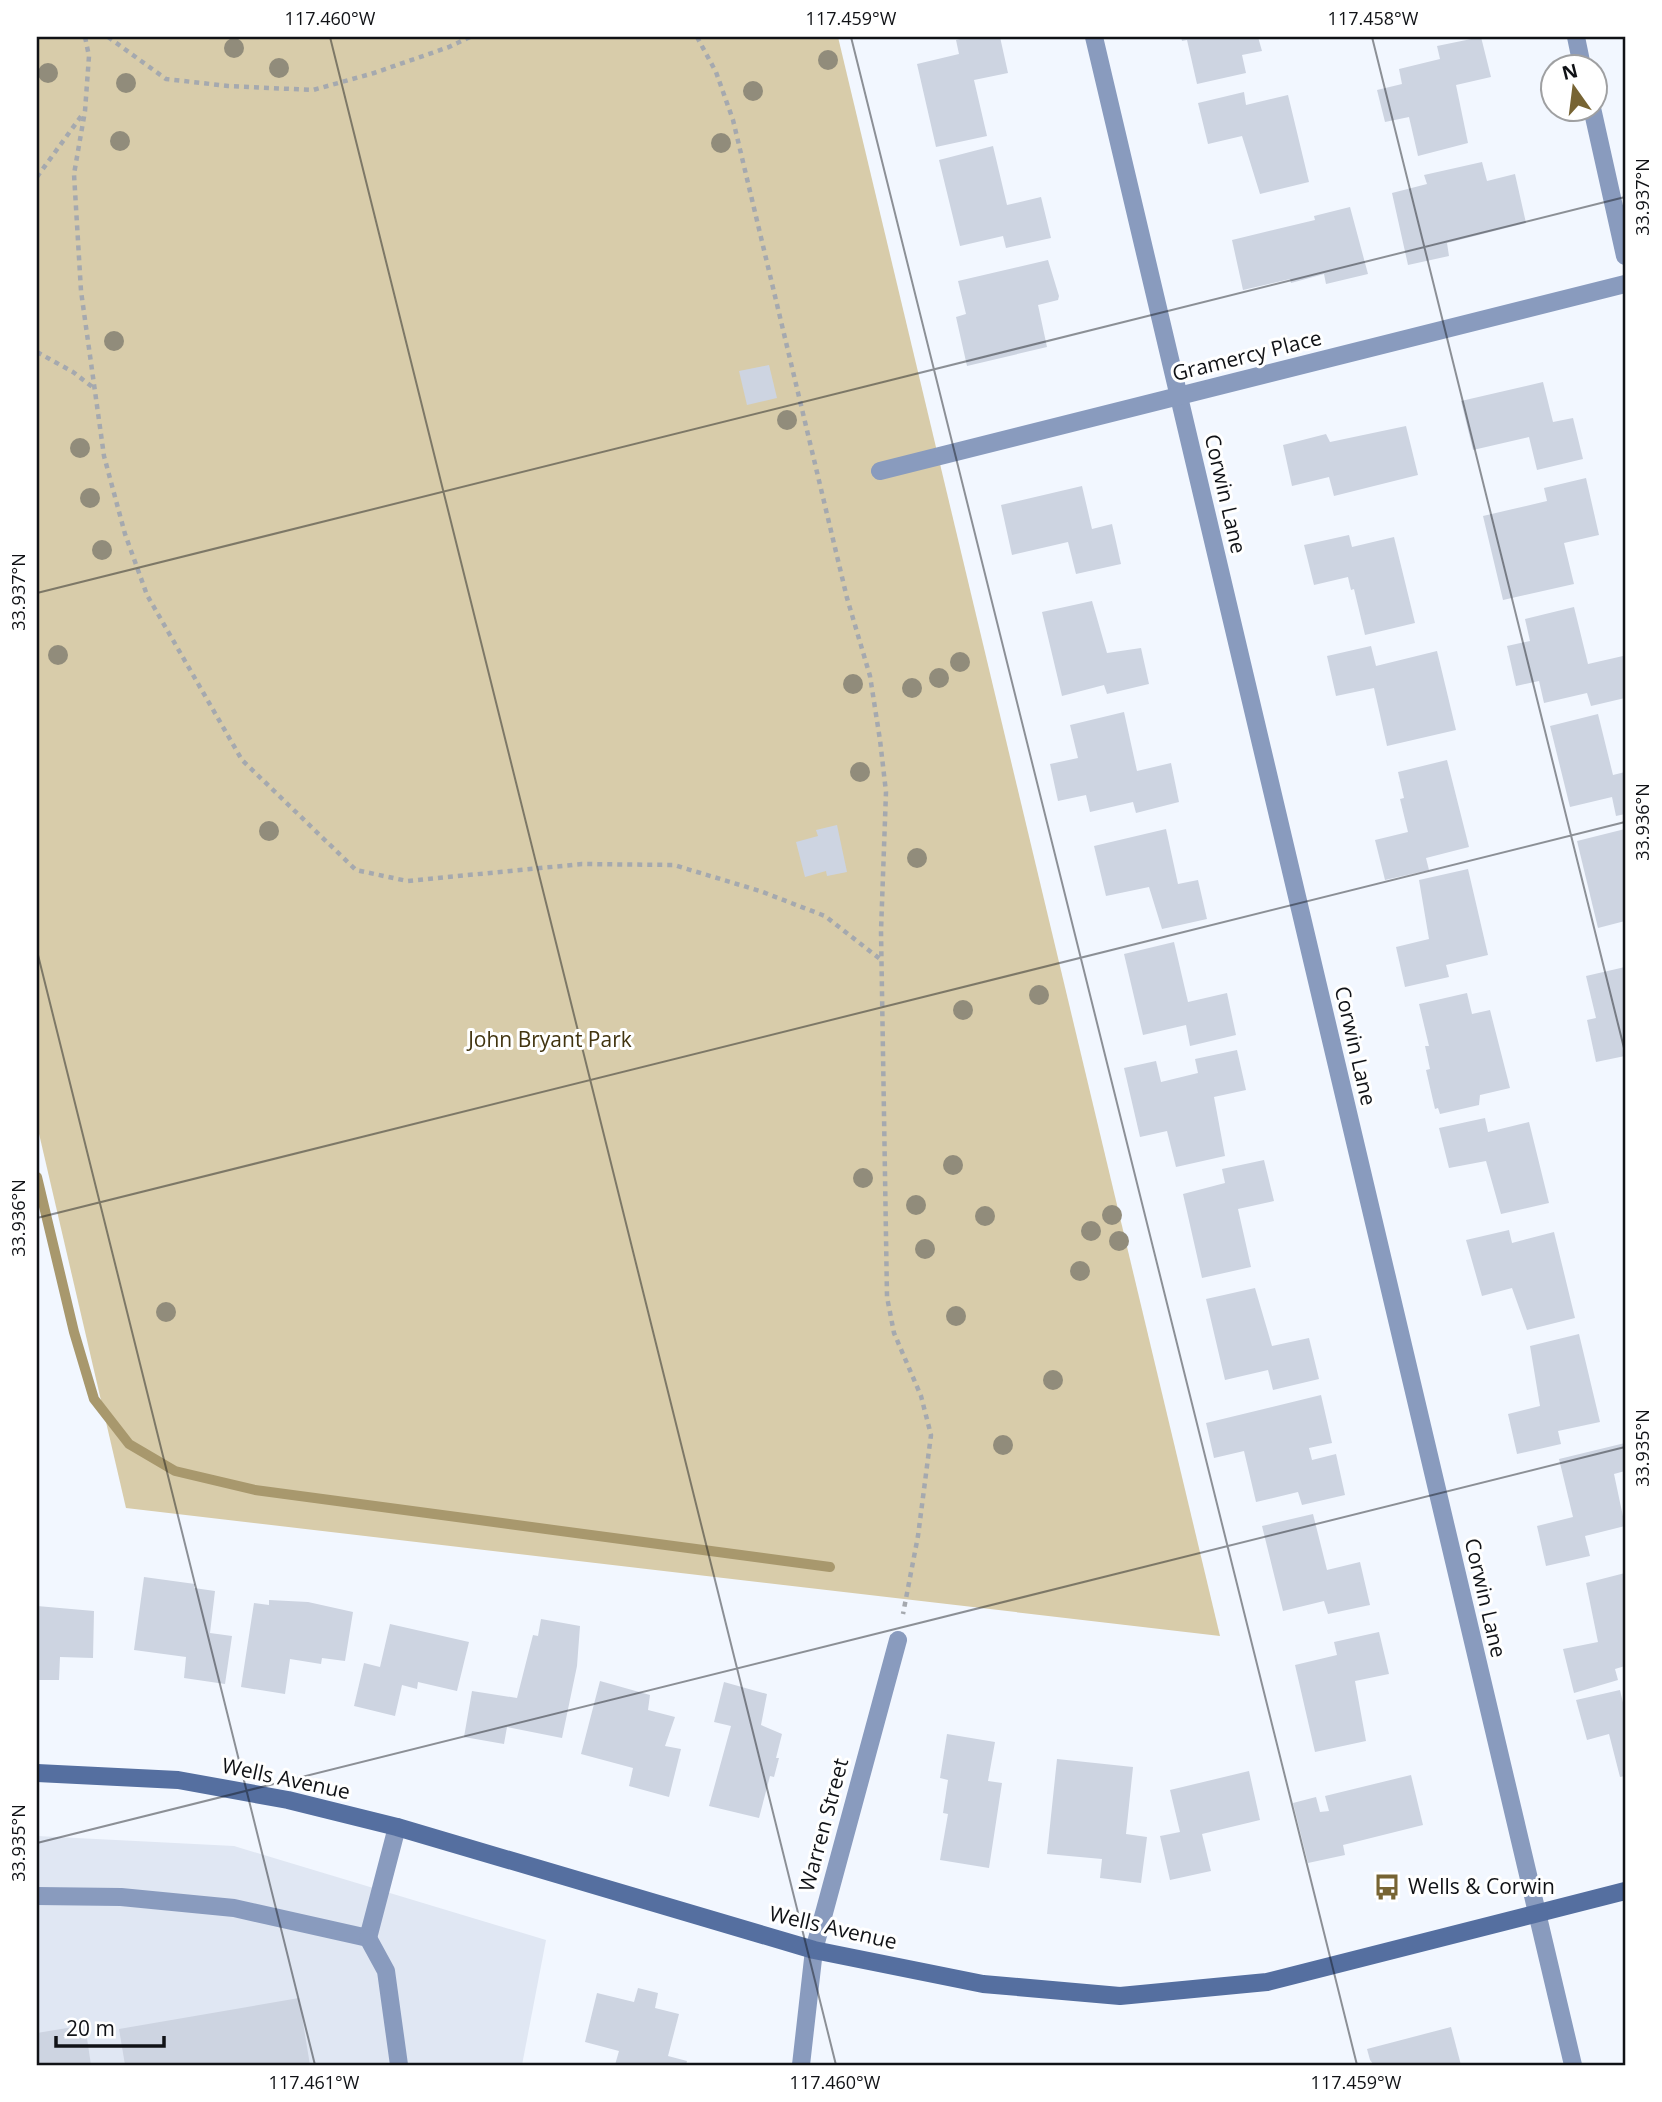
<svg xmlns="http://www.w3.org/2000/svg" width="1662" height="2102" viewBox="0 0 1662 2102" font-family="'Open Sans',sans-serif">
	<rect width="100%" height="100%" fill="#f2f7ff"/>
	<polygon fill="#e0e7f3" points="37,1836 234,1846 546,1940 522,2065 37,2065"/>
	<polygon fill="#d8ccaa" points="37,37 838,37 1220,1636 126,1508 37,1125"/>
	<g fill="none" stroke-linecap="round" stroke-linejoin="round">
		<polyline stroke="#a8986d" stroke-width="10" points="37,1177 74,1332 94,1399 129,1444 175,1471 255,1490 830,1567"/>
	</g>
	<g fill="#cdd4e1">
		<polygon points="969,37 1000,37 1008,73 974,80 987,136 936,147 917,64 959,54 956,40"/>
		<polygon points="1181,37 1258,37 1262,51 1242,55 1246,73 1197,84 1187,40 1182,41"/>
		<polygon points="1481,37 1491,77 1456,85 1468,143 1418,156 1409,117 1385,122 1377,90 1402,84 1399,69 1440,59 1437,46"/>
		<polygon points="1244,92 1246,105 1288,95 1309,182 1260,194 1242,136 1208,144 1198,103"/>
		<polygon points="993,146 1007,205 1041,197 1051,238 1006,248 1003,236 960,246 939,160"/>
		<polygon points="1482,162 1487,181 1515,174 1526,223 1447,243 1449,256 1408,265 1392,193 1427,184 1424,175"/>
		<polygon points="1350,207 1368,274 1326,284 1324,274 1291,283 1290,279 1243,290 1232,240 1315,220 1314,216"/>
		<polygon points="1048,260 1059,296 1058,300 1038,305 1047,347 967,366 956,317 966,314 958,281"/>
		<polygon points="769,365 777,398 747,405 739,371"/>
		<polygon points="1543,382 1553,422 1573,418 1583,459 1537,470 1529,437 1473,450 1461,401"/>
		<polygon points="1406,426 1418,475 1334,496 1329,477 1292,486 1283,445 1326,434 1330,442"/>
		<polygon points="1586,478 1599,535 1564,543 1574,584 1503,600 1483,516 1547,501 1544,488"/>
		<polygon points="1082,486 1092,529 1112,524 1121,564 1076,574 1068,542 1012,555 1001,505"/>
		<polygon points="1349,535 1352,547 1394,537 1415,623 1365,635 1354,589 1351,590 1348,577 1314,585 1304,545"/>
		<polygon points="1092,601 1107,653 1141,648 1149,684 1107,694 1104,685 1062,696 1042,612"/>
		<polygon points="1574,607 1588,664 1623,656 1625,698 1591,706 1587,693 1544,703 1539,681 1516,686 1507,646 1530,641 1525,619"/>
		<polygon points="1371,646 1376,666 1437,651 1456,730 1387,746 1374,688 1336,696 1327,656"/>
		<polygon points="1124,712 1137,771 1171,763 1179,802 1136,813 1133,802 1090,812 1086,795 1058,801 1050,764 1078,758 1070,725"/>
		<polygon points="1598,714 1613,775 1625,772 1625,814 1616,816 1612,797 1570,807 1550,726"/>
		<polygon points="1447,760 1469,847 1426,858 1429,870 1385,880 1375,840 1408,832 1400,799 1404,798 1398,772"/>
		<polygon points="837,825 847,872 827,876 826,871 805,877 796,842 818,836 816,830"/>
		<polygon points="1166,829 1178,884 1198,880 1207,919 1162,929 1149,887 1106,896 1094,846"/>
		<polygon points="1625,829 1625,921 1598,928 1577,841"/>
		<polygon points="1468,869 1488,955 1446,965 1449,977 1405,987 1396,947 1429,939 1419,880"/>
		<polygon points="1174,942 1188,1002 1227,993 1236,1035 1190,1046 1186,1025 1143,1035 1124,954"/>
		<polygon points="1625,967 1625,1056 1596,1062 1587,1020 1596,1018 1586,976"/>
		<polygon points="1467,993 1472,1014 1490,1010 1510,1088 1480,1095 1479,1105 1440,1114 1438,1108 1435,1109 1426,1070 1430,1069 1425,1046 1429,1046 1419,1004"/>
		<polygon points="1237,1050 1246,1090 1214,1097 1225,1156 1176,1167 1167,1131 1140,1137 1124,1068 1156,1061 1161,1082 1198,1073 1195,1059"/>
		<polygon points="1485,1118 1488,1132 1529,1122 1549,1203 1501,1214 1486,1161 1449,1168 1439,1128"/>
		<polygon points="1264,1160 1274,1201 1238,1209 1251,1267 1202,1278 1183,1194 1225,1183 1222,1169"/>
		<polygon points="1509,1230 1512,1243 1554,1232 1575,1318 1527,1330 1512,1288 1482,1296 1466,1240"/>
		<polygon points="1255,1288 1272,1346 1309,1338 1319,1379 1273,1390 1268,1370 1225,1380 1206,1299"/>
		<polygon points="1579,1334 1600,1422 1558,1431 1561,1444 1517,1454 1508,1414 1540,1406 1530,1346"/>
		<polygon points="1321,1395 1332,1443 1309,1448 1312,1460 1336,1454 1345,1495 1302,1505 1298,1492 1256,1502 1244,1451 1214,1458 1206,1423"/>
		<polygon points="1625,1443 1625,1471 1614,1474 1625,1526 1585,1536 1590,1556 1546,1566 1537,1526 1573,1517 1559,1459"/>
		<polygon points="1313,1514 1327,1570 1360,1562 1370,1605 1328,1614 1324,1601 1283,1611 1262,1526"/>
		<polygon points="1625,1573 1625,1666 1615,1669 1618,1680 1574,1693 1563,1649 1598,1642 1586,1583"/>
		<polygon points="144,1577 195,1584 194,1588 215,1591 210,1633 232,1636 225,1684 184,1678 186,1657 134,1650"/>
		<polygon points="269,1600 308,1602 353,1612 345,1661 322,1658 321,1664 290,1659 285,1694 241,1687 254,1603 269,1605"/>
		<polygon points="37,1606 94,1611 93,1658 60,1657 59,1680 37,1680"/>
		<polygon points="541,1619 580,1626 577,1666 562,1738 507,1727 504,1744 464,1737 472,1691 517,1698 533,1635 538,1636"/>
		<polygon points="390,1624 469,1642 457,1691 418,1682 417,1689 402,1685 395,1716 354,1706 364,1663 380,1667"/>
		<polygon points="1379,1632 1389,1674 1355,1681 1366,1741 1315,1752 1295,1665 1337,1655 1334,1642"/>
		<polygon points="600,1681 650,1695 648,1710 675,1717 665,1746 681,1749 669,1797 629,1786 633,1768 581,1754"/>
		<polygon points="724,1682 767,1694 761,1725 782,1734 776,1758 779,1758 774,1777 770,1776 759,1818 709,1806 731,1726 714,1722"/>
		<polygon points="1620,1690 1625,1711 1625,1776 1620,1777 1609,1734 1587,1740 1576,1700"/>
		<polygon points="947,1734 995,1742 988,1781 1002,1783 989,1868 940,1860 948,1814 943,1813 948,1780 940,1778"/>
		<polygon points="1057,1759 1133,1767 1126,1834 1147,1837 1141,1883 1100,1878 1102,1859 1047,1854"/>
		<polygon points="1249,1771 1260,1820 1202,1834 1211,1871 1170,1880 1160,1836 1180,1832 1170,1790"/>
		<polygon points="1411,1775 1423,1825 1343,1845 1345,1855 1308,1863 1293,1803 1316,1797 1320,1812 1329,1811 1325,1796"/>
		<polygon points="638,1988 658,1993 655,2008 679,2014 668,2056 687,2061 686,2065 615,2065 619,2051 585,2042 597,1993 634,2002"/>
		<polygon points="299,1998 310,2065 125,2065 119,2029"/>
		<polygon points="85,2025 91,2065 37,2065 37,2033"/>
		<polygon points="1451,2027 1461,2065 1374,2065 1370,2060 1367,2049"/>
	</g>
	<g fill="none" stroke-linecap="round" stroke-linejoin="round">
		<g stroke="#a5a9af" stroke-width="4.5" stroke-dasharray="5 5" stroke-linecap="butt">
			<polyline points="85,37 89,56 85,111 74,174 81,291 104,456 125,534 147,595 242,760 356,870 407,881 582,864 674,865 760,891 825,916 880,959"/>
			<polyline points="108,37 166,79 228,86 313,90 374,73 449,47 470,37"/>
			<polyline points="697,37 716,72 733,120 847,598 870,676 880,740 886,792 881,931 887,1297 894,1333 921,1396 931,1435 918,1536 903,1614"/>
			<polyline points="37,177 82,115"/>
			<polyline points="37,352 73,372 95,389"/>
		</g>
		<g stroke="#899bbe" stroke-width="18">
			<polyline points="37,1896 121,1897 234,1908 368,1938 397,1827"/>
			<polyline points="368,1938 386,1971 399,2065"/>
		</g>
		<g stroke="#899bbe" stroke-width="18">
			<polyline points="1094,37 1573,2065"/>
			<polyline points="1576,37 1582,66"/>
			<polyline points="1592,108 1625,256"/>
			<polyline points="880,471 1625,284"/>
			<polyline points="801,2065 814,1950 898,1640"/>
		</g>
		<polyline stroke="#556fa0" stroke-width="18" points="37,1773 178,1780 288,1800 397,1827 814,1950 983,1984 1120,1996 1267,1982 1625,1891"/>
	</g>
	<g fill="#918c7b">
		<circle cx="234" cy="48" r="10"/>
		<circle cx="828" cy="60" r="10"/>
		<circle cx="279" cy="68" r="10"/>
		<circle cx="48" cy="73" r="10"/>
		<circle cx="126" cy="83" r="10"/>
		<circle cx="753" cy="91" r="10"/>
		<circle cx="120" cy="141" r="10"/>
		<circle cx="721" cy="143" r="10"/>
		<circle cx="114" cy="341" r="10"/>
		<circle cx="787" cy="420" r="10"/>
		<circle cx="80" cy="448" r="10"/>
		<circle cx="90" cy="498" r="10"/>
		<circle cx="102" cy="550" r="10"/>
		<circle cx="58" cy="655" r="10"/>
		<circle cx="960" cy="662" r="10"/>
		<circle cx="939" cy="678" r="10"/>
		<circle cx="853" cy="684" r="10"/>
		<circle cx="912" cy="688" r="10"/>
		<circle cx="860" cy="772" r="10"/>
		<circle cx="269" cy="831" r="10"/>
		<circle cx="917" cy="858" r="10"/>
		<circle cx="1039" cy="995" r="10"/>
		<circle cx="963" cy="1010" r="10"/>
		<circle cx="953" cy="1165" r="10"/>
		<circle cx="863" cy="1178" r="10"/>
		<circle cx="916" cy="1205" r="10"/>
		<circle cx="1112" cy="1215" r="10"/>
		<circle cx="985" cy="1216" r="10"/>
		<circle cx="1091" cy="1231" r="10"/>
		<circle cx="1119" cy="1241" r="10"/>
		<circle cx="925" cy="1249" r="10"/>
		<circle cx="1080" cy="1271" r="10"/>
		<circle cx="166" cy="1312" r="10"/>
		<circle cx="956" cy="1316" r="10"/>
		<circle cx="1053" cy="1380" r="10"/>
		<circle cx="1003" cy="1445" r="10"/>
	</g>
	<path fill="none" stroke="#101216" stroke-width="2" stroke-opacity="0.45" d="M330,37L836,2065M851,37L1357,2065M1372,37L1625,1052M37,593L1625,197M37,951L315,2065M37,1218L1625,822M37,1843L1625,1447"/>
	<defs>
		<g id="bus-bare" transform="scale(2.1)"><path d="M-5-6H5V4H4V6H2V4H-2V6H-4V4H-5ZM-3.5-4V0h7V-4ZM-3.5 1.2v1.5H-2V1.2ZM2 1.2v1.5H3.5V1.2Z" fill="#776433" stroke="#fff" stroke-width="2.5" paint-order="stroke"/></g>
	</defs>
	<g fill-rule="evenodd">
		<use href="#bus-bare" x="1387" y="1887"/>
	</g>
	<g text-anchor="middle" stroke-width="6" stroke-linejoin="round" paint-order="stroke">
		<g font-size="21" fill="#101216" stroke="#fff">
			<text transform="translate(1247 356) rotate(-14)" y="7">Gramercy Place</text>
			<text transform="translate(1225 494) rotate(77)" y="7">Corwin Lane</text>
			<text transform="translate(1355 1046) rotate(77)" y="7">Corwin Lane</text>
			<text transform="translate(1485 1598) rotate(77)" y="7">Corwin Lane</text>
			<text transform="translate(286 1779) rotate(12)" y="7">Wells Avenue</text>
			<text transform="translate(824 1825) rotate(-75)" y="7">Warren Street</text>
			<text transform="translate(833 1928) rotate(13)" y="7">Wells Avenue</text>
		</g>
		<g font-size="21" fill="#41340f" stroke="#fff">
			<text x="550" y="1047">John Bryant Park</text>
		</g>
		<g font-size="21" fill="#101216" stroke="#fff" text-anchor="start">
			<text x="1408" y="1894">Wells &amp; Corwin</text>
		</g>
	</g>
	<rect width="1662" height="2102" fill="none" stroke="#ffffff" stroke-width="77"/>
	<g transform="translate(1574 88) rotate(346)"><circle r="33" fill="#ffffff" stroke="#9fa0a2" stroke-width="2"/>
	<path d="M0-5L12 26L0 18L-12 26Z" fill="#776433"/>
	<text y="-10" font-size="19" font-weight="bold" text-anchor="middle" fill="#101216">N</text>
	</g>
	<path d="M56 2036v10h108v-10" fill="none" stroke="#101216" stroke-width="3.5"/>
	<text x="66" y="2036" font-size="21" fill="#101216" stroke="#ffffff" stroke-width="5" paint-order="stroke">20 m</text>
	<rect x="38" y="38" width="1586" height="2026" fill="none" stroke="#101216" stroke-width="2.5"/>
	<g font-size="18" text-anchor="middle" fill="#101216">
		<text x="330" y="25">117.460°W</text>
		<text x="851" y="25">117.459°W</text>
		<text x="1373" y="25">117.458°W</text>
		<text transform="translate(1643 197) rotate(-90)" y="6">33.937°N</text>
		<text transform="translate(19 592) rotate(-90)" y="6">33.937°N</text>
		<text transform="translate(1643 822) rotate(-90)" y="6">33.936°N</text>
		<text transform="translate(19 1218) rotate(-90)" y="6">33.936°N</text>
		<text transform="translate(1643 1448) rotate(-90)" y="6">33.935°N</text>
		<text transform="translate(19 1843) rotate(-90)" y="6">33.935°N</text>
		<text x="314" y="2089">117.461°W</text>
		<text x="835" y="2089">117.460°W</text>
		<text x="1356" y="2089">117.459°W</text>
	</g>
</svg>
